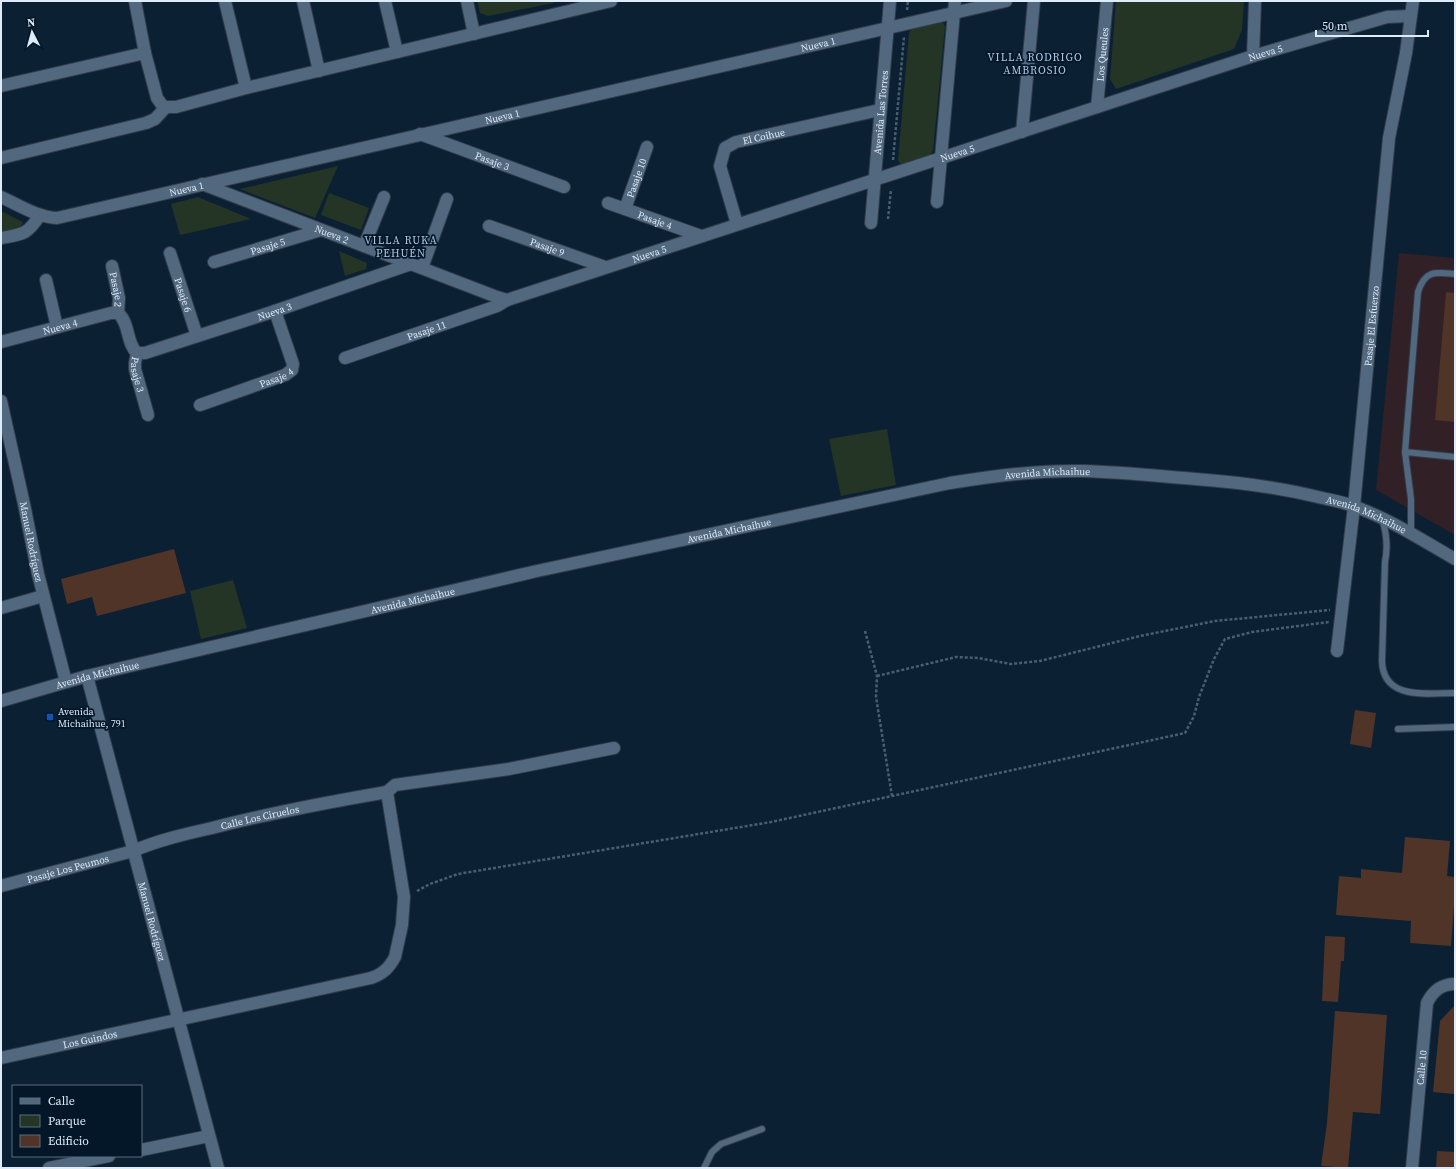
<svg xmlns="http://www.w3.org/2000/svg" width="1456" height="1169" viewBox="0 0 1456 1169" font-family="'Source Serif 4',serif">
	<rect width="100%" height="100%" fill="#0b2033"/>
	<polygon fill="#322027" points="1399,253 1455,258 1455,535 1376,490"/>
	<g fill="#243526">
		<polygon points="477,1 553,1 554,3 488,16 480,13"/>
		<polygon points="1116,1 1244,1 1242,30 1234,49 1116,89 1110,79"/>
		<polygon points="942,22 945,26 933,150 930,155 901,165 898,160 909,33 912,27"/>
		<polygon points="338,166 315,218 240,189"/>
		<polygon points="329,193 369,208 361,230 321,215"/>
		<polygon points="198,197 251,219 180,235 171,204"/>
		<polygon points="1,211 23,222 20,229 1,234"/>
		<polygon points="339,251 367,263 366,269 345,276"/>
		<polygon points="887,429 896,485 841,496 829,439"/>
		<polygon points="233,580 247,628 201,639 190,591"/>
	</g>
	<g fill="#4f3427">
		<polygon points="1446,292 1455,293 1455,422 1435,420"/>
		<polygon points="174,549 186,593 97,616 92,597 67,604 61,579"/>
		<polygon points="1355,710 1376,713 1371,748 1350,744"/>
		<polygon points="1405,837 1450,841 1447,876 1455,877 1455,893 1451,946 1410,943 1411,921 1336,915 1339,876 1361,878 1361,869 1402,873"/>
		<polygon points="1325,936 1345,937 1344,961 1341,961 1338,1002 1322,1001"/>
		<polygon points="1455,1005 1454,1094 1433,1092 1440,1021"/>
		<polygon points="1335,1011 1387,1015 1380,1114 1353,1112 1348,1168 1321,1166 1327,1123"/>
		<polygon points="1437,1151 1455,1152 1455,1168 1436,1168"/>
	</g>
	<g fill="none" stroke-linecap="round" stroke-linejoin="round">
		<g stroke="#313b4b" stroke-width="8">
			<g id="lane">
				<path d="M1405,452L1418,292C1425,270 1435,272 1455,274"/>
				<path d="M1382,519C1387,534 1388,547 1385,562L1382,661C1383,701 1428,693 1455,693"/>
				<polyline points="1411,533 1411,499 1405,452 1455,457"/>
				<polyline points="1398,729 1455,727"/>
				<polyline points="704,1168 712,1152 721,1144 762,1129"/>
			</g>
		</g>
		<g stroke="#313b4b" stroke-width="14">
			<g id="street">
				<polyline points="135,1 145,53 157,98 162,105 166,107 176,107 246,88 611,1"/>
				<polyline points="225,1 246,88"/>
				<polyline points="303,1 319,71"/>
				<polyline points="385,1 397,52"/>
				<polyline points="467,1 474,34"/>
				<polyline points="1253,56 1255,1"/>
				<polyline points="1,86 145,53"/>
				<path id="s1" d="M1097,107L1107,1"/>
				<polyline points="1022,132 1034,1"/>
				<path id="s2" d="M420,134L564,187"/>
				<polyline points="1,158 146,123 155,119 166,107"/>
				<path id="s3" d="M202,184L497,297L507,300"/>
				<path id="s4" d="M1,197C19,205 37,217 57,218L1006,1"/>
				<polyline points="937,202 955,1"/>
				<path id="s5" d="M608,203L701,236"/>
				<path id="s6" d="M625,209L647,147"/>
				<path id="s7" d="M871,223L890,1"/>
				<path id="s8" d="M737,224L720,166L725,148L736,142L875,111L880,112"/>
				<path id="s9" d="M489,226L605,267"/>
				<path d="M1,238C23,234 27,235 40,215"/>
				<polyline points="364,246 384,197"/>
				<path id="s10" d="M170,253L197,336"/>
				<path id="s11" d="M214,262L321,230"/>
				<path id="s12" d="M112,266L119,298L118,313"/>
				<polyline points="422,268 447,199"/>
				<polyline points="46,280 57,327"/>
				<path d="M118,313C130,323 126,343 137,353"/>
				<path id="s13" d="M1,342L111,313H118"/>
				<path id="s14" d="M137,353H145L275,311L411,264"/>
				<path id="s15" d="M137,353L135,363V369L148,415"/>
				<path id="s16" d="M345,358L497,306L507,300L1253,56L1387,17L1410,16"/>
				<path id="s17" d="M200,405L285,375L292,370L293,364L275,311"/>
				<polyline points="1,608 43,596"/>
				<path id="s18" d="M1337,651L1354,506L1389,138L1406,53L1413,1"/>
				<path id="s19" d="M87,676L218,1168"/>
				<polyline points="387,792 395,785 509,769 614,748"/>
				<path id="s20" d="M1,886L133,851C159,840 185,834 212,828C270,813 329,802 387,792"/>
				<path id="s21" d="M1,1058L371,978C383,974 389,968 395,957L402,925L404,897L387,792"/>
				<polyline points="141,1150 209,1136"/>
				<polyline points="49,1168 109,1156"/>
				<path id="s22" d="M1412,1168L1427,1003C1433,991 1441,984 1455,984"/>
			</g>
		</g>
		<g stroke="#313b4b" stroke-width="14">
			<g id="secondary">
				<path id="s23" d="M1,401L24,504L38,574L66,682"/>
				<path id="s24" d="M1,701L87,676L537,571L950,483C994,476 1038,470 1083,471C1120,472 1158,476 1195,479C1236,482 1277,487 1318,497C1330,500 1344,502 1356,507C1391,520 1422,540 1455,559"/>
			</g>
		</g>
		<g stroke="#4b5e6f" stroke-width="2.5" stroke-dasharray="3 2" stroke-linecap="butt">
			<polyline points="907,10 908,1"/>
			<polyline points="893,160 904,37"/>
			<polyline points="888,219 891,189"/>
			<polyline points="865,631 877,676 876,697 892,796"/>
			<polyline points="877,676 956,657 978,658 1011,664 1040,661 1140,636 1215,621 1330,610"/>
			<polyline points="417,891 430,884 458,874 771,822 1185,733 1194,716 1199,697 1214,659 1225,639 1252,632 1329,622"/>
		</g>
		<use href="#lane" stroke="#51687e" stroke-width="6"/>
		<use href="#street" stroke="#51687e" stroke-width="12"/>
		<use href="#secondary" stroke="#51687e" stroke-width="12"/>
	</g>
	<rect fill="#1a4fb4" stroke="#031729" stroke-width="1.5" x="46" y="713" width="8" height="8" rx="2"/>
	<g text-anchor="middle" stroke-width="3.5" stroke-linejoin="round" paint-order="stroke">
		<g font-size="10" fill="#deebf8" stroke="#031729">
			<text dy="4" stroke="none"><textPath href="#s4" startOffset="841">Nueva 1</textPath></text>
			<text dy="4" stroke="none"><textPath href="#s16" startOffset="970">Nueva 5</textPath></text>
			<text dy="4" stroke="none"><textPath href="#s1" startOffset="53">Los Queules</textPath></text>
			<text dy="4" stroke="none"><textPath href="#s7" startOffset="111">Avenida Las Torres</textPath></text>
			<text dy="4" stroke="none"><textPath href="#s4" startOffset="517">Nueva 1</textPath></text>
			<text dy="4" stroke="none"><textPath href="#s8" startOffset="120">El Coihue</textPath></text>
			<text dy="4" stroke="none"><textPath href="#s16" startOffset="646">Nueva 5</textPath></text>
			<text dy="4" stroke="none"><textPath href="#s2" startOffset="77">Pasaje 3</textPath></text>
			<text dy="4" stroke="none"><textPath href="#s6" startOffset="33">Pasaje 10</textPath></text>
			<text dy="4" stroke="none"><textPath href="#s4" startOffset="193">Nueva 1</textPath></text>
			<text dy="4" stroke="none"><textPath href="#s5" startOffset="50">Pasaje 4</textPath></text>
			<text dy="4" stroke="none"><textPath href="#s3" startOffset="139">Nueva 2</textPath></text>
			<text dy="4" stroke="none"><textPath href="#s11" startOffset="56">Pasaje 5</textPath></text>
			<text dy="4" stroke="none"><textPath href="#s9" startOffset="62">Pasaje 9</textPath></text>
			<text dy="4" stroke="none"><textPath href="#s16" startOffset="322">Nueva 5</textPath></text>
			<text dy="4" stroke="none"><textPath href="#s12" startOffset="24">Pasaje 2</textPath></text>
			<text dy="4" stroke="none"><textPath href="#s10" startOffset="44">Pasaje 6</textPath></text>
			<text dy="4" stroke="none"><textPath href="#s14" startOffset="144">Nueva 3</textPath></text>
			<text dy="4" stroke="none"><textPath href="#s13" startOffset="61">Nueva 4</textPath></text>
			<text dy="4" stroke="none"><textPath href="#s18" startOffset="327">Pasaje El Esfuerzo</textPath></text>
			<text dy="4" stroke="none"><textPath href="#s16" startOffset="86">Pasaje 11</textPath></text>
			<text dy="4" stroke="none"><textPath href="#s15" startOffset="22">Pasaje 3</textPath></text>
			<text dy="4" stroke="none"><textPath href="#s17" startOffset="81">Pasaje 4</textPath></text>
			<text dy="4" stroke="none"><textPath href="#s24" startOffset="1072">Avenida Michaihue</textPath></text>
			<text dy="4" stroke="none"><textPath href="#s24" startOffset="1396">Avenida Michaihue</textPath></text>
			<text dy="4" stroke="none"><textPath href="#s24" startOffset="748">Avenida Michaihue</textPath></text>
			<text dy="4" stroke="none"><textPath href="#s23" startOffset="144">Manuel Rodríguez</textPath></text>
			<text dy="4" stroke="none"><textPath href="#s24" startOffset="424">Avenida Michaihue</textPath></text>
			<text dy="4" stroke="none"><textPath href="#s24" startOffset="100">Avenida Michaihue</textPath></text>
			<text dy="4" stroke="none"><textPath href="#s20" startOffset="268">Calle Los Ciruelos</textPath></text>
			<text dy="4" stroke="none"><textPath href="#s20" startOffset="69">Pasaje Los Peumos</textPath></text>
			<text dy="4" stroke="none"><textPath href="#s19" startOffset="254">Manuel Rodríguez</textPath></text>
			<text dy="4" stroke="none"><textPath href="#s21" startOffset="91">Los Guindos</textPath></text>
			<text dy="4" stroke="none"><textPath href="#s22" startOffset="101">Calle 10</textPath></text>
		</g>
		<g font-size="10" fill="#deebf8" stroke="#031729" text-anchor="start">
			<text x="58" y="715">Avenida<tspan x="58" dy="12">Michaihue, 791</tspan></text>
		</g>
		<g font-size="11" letter-spacing="1" fill="#adc6df" stroke="#031729">
			<text x="1035" y="61">VILLA RODRIGO<tspan x="1035" dy="13">AMBROSIO</tspan></text>
			<text x="401" y="244">VILLA RUKA<tspan x="401" dy="13">PEHUÉN</tspan></text>
		</g>
	</g>
	<rect width="1456" height="1169" fill="none" stroke="#deebf8" stroke-width="4"/>
	<rect x="12" y="1085" width="130" height="72" fill="#031729" stroke="#5b6c7c"/>
	<rect x="20" y="1098" width="20" height="6" fill="#51687e" stroke="#5b6c7c"/>
	<text x="48" y="1105" font-size="12" fill="#deebf8">Calle</text>
	<rect x="20" y="1115" width="20" height="12" fill="#243526" stroke="#5b6c7c"/>
	<text x="48" y="1125" font-size="12" fill="#deebf8">Parque</text>
	<rect x="20" y="1135" width="20" height="12" fill="#4f3427" stroke="#5b6c7c"/>
	<text x="48" y="1145" font-size="12" fill="#deebf8">Edificio</text>
	<g transform="translate(32 32) rotate(354)" stroke="#031729" stroke-width="3" paint-order="stroke">
	<path d="M0-3L7 15L0 10L-7 15Z" fill="#deebf8"/>
	<text y="-6" font-size="11" font-weight="bold" text-anchor="middle" fill="#deebf8">N</text>
	</g>
	<path d="M1316 30v6h112v-6" fill="none" stroke="#deebf8" stroke-width="2"/>
	<text x="1322" y="30" font-size="12" fill="#deebf8" stroke="#031729" stroke-width="3" paint-order="stroke">50 m</text>
</svg>
